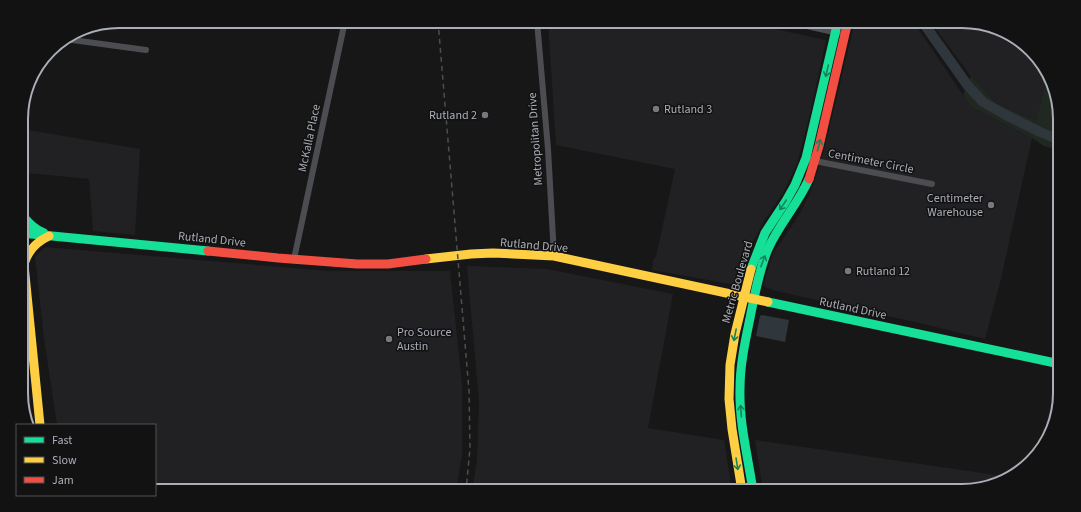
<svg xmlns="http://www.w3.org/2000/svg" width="1081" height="512" viewBox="0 0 1081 512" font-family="'Source Sans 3',sans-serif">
	<rect width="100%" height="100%" fill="#171718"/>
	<g fill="#212123">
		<polygon points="548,21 738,21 826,40 810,114 797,164 783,193 764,221 752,244 744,266 740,283 730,284 652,270 653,260 656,257 675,169 556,145"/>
		<polygon points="855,21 913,21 971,107 1032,138 1000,283 985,339 919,323 772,290 763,286 773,253 798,217 811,191 824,150"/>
		<polygon points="930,21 962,21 1000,29 1040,60 1047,77 1036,121 996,103 969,74"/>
		<polygon points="22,129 140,149 135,235 93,231 89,179 29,173"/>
		<polygon points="45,247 329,271 450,271 462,384 462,455 456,491 155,491 155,425 57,425 44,338 35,257"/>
		<polygon points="467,266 547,269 673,294 648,428 724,440 732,491 472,491 477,460 479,402"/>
		<polygon points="755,440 1003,476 1003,479 968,491 763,491"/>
	</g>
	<polygon fill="#212822" points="971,76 996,103 1036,121 1047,77 1059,107 1059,150 1044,146 1032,138 971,107 963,95"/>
	<polygon fill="#2f363c" points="762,315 789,320 785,342 756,336 760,316"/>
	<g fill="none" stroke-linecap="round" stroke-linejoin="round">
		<polyline stroke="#2f363c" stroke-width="10" points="922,21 968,86 983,102 1004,114 1038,131 1059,140"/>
		<g stroke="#4c4d50" stroke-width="6">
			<polyline points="537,21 548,149 554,256"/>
			<polyline points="785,21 838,33"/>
			<polyline points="65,39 146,50"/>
			<polyline points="806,158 820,162 932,184"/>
			<polyline points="294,259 345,21"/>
		</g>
		<g stroke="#16e098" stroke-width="9">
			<path d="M21,213C27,222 34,229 44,233"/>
			<polyline points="21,233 208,251"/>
			<polyline points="751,269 765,233 786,201 795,185 806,158 838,21"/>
			<polyline points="768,302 1060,364"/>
			<path d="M753,491C748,457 739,423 740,389C740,361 747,334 752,308C756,288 760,268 768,249C779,224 798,204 809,179"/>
		</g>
		<g stroke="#ffcf43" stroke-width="9">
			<polyline points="22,245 40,425"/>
			<polyline points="426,259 471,254 493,253 554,256 768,302"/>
			<path d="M24,264C28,250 36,242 49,236"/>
			<polyline points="742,491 732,429 729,399 730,365 735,334 751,269"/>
		</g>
		<g stroke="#f24e42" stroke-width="9">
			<polyline points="809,179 819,146 848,21"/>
			<polyline points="208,251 278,258 357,264 388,264 426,259"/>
		</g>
		<polyline stroke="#4d4e51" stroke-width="1.5" stroke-dasharray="5 4" stroke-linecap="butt" points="438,21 469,391 470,448 466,491"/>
	</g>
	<defs><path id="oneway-shaft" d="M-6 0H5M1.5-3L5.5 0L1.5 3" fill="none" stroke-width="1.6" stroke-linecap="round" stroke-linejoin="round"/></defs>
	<g stroke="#14835c">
		<use href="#oneway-shaft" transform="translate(827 71) rotate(103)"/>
		<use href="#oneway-shaft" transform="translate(819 145) rotate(-76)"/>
		<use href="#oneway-shaft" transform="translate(783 205) rotate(124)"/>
		<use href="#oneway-shaft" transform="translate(763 261) rotate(-70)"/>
		<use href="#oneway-shaft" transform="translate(735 335) rotate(101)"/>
		<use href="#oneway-shaft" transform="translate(741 411) rotate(-94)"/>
		<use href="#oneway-shaft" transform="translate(737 464) rotate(81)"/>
	</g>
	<g fill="#77797f" stroke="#121213" stroke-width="1.5">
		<circle cx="656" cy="109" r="4"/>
		<circle cx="485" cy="115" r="4"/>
		<circle cx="991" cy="205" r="4"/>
		<circle cx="848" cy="271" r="4"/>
		<circle cx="389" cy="339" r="4"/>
	</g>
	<g text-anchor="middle" stroke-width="3" stroke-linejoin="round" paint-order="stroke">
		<g font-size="12" fill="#aaaeb7" stroke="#121213" text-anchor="start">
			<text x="664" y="113">Rutland 3</text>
			<text x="477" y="119" text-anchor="end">Rutland 2</text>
			<text x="983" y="202" text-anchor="end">Centimeter<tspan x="983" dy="14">Warehouse</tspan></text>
			<text x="856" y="275">Rutland 12</text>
			<text x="397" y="336">Pro Source<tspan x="397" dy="14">Austin</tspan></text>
		</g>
		<g font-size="12" fill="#aaaeb7" stroke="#121213">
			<text transform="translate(309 138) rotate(-78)" y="4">McKalla Place</text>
			<text transform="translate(535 139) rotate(-94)" y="4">Metropolitan Drive</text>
			<text transform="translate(871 161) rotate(11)" y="4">Centimeter Circle</text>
			<text transform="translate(212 239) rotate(6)" y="4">Rutland Drive</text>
			<text transform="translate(534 245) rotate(5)" y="4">Rutland Drive</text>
			<text transform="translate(737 282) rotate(-74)" y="4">Metric Boulevard</text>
			<text transform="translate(853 308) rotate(12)" y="4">Rutland Drive</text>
		</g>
	</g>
	<path d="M0 0H1081V512H0ZM119 28H962A91 91 0 0 1 1053 119V393A91 91 0 0 1 962 484H119A91 91 0 0 1 28 393V119A91 91 0 0 1 119 28Z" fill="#121213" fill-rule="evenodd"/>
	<path fill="none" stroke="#aaaeb7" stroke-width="2" d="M119 28H962A91 91 0 0 1 1053 119V393A91 91 0 0 1 962 484H119A91 91 0 0 1 28 393V119A91 91 0 0 1 119 28Z"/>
	<rect x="16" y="424" width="140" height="72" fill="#121213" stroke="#4f5055"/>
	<rect x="24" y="437" width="20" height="6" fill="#16e098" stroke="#4f5055"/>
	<text x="52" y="444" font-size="12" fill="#aaaeb7">Fast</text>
	<rect x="24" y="457" width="20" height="6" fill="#ffcf43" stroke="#4f5055"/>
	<text x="52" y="464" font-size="12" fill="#aaaeb7">Slow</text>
	<rect x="24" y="477" width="20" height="6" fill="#f24e42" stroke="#4f5055"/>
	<text x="52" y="484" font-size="12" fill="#aaaeb7">Jam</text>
</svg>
